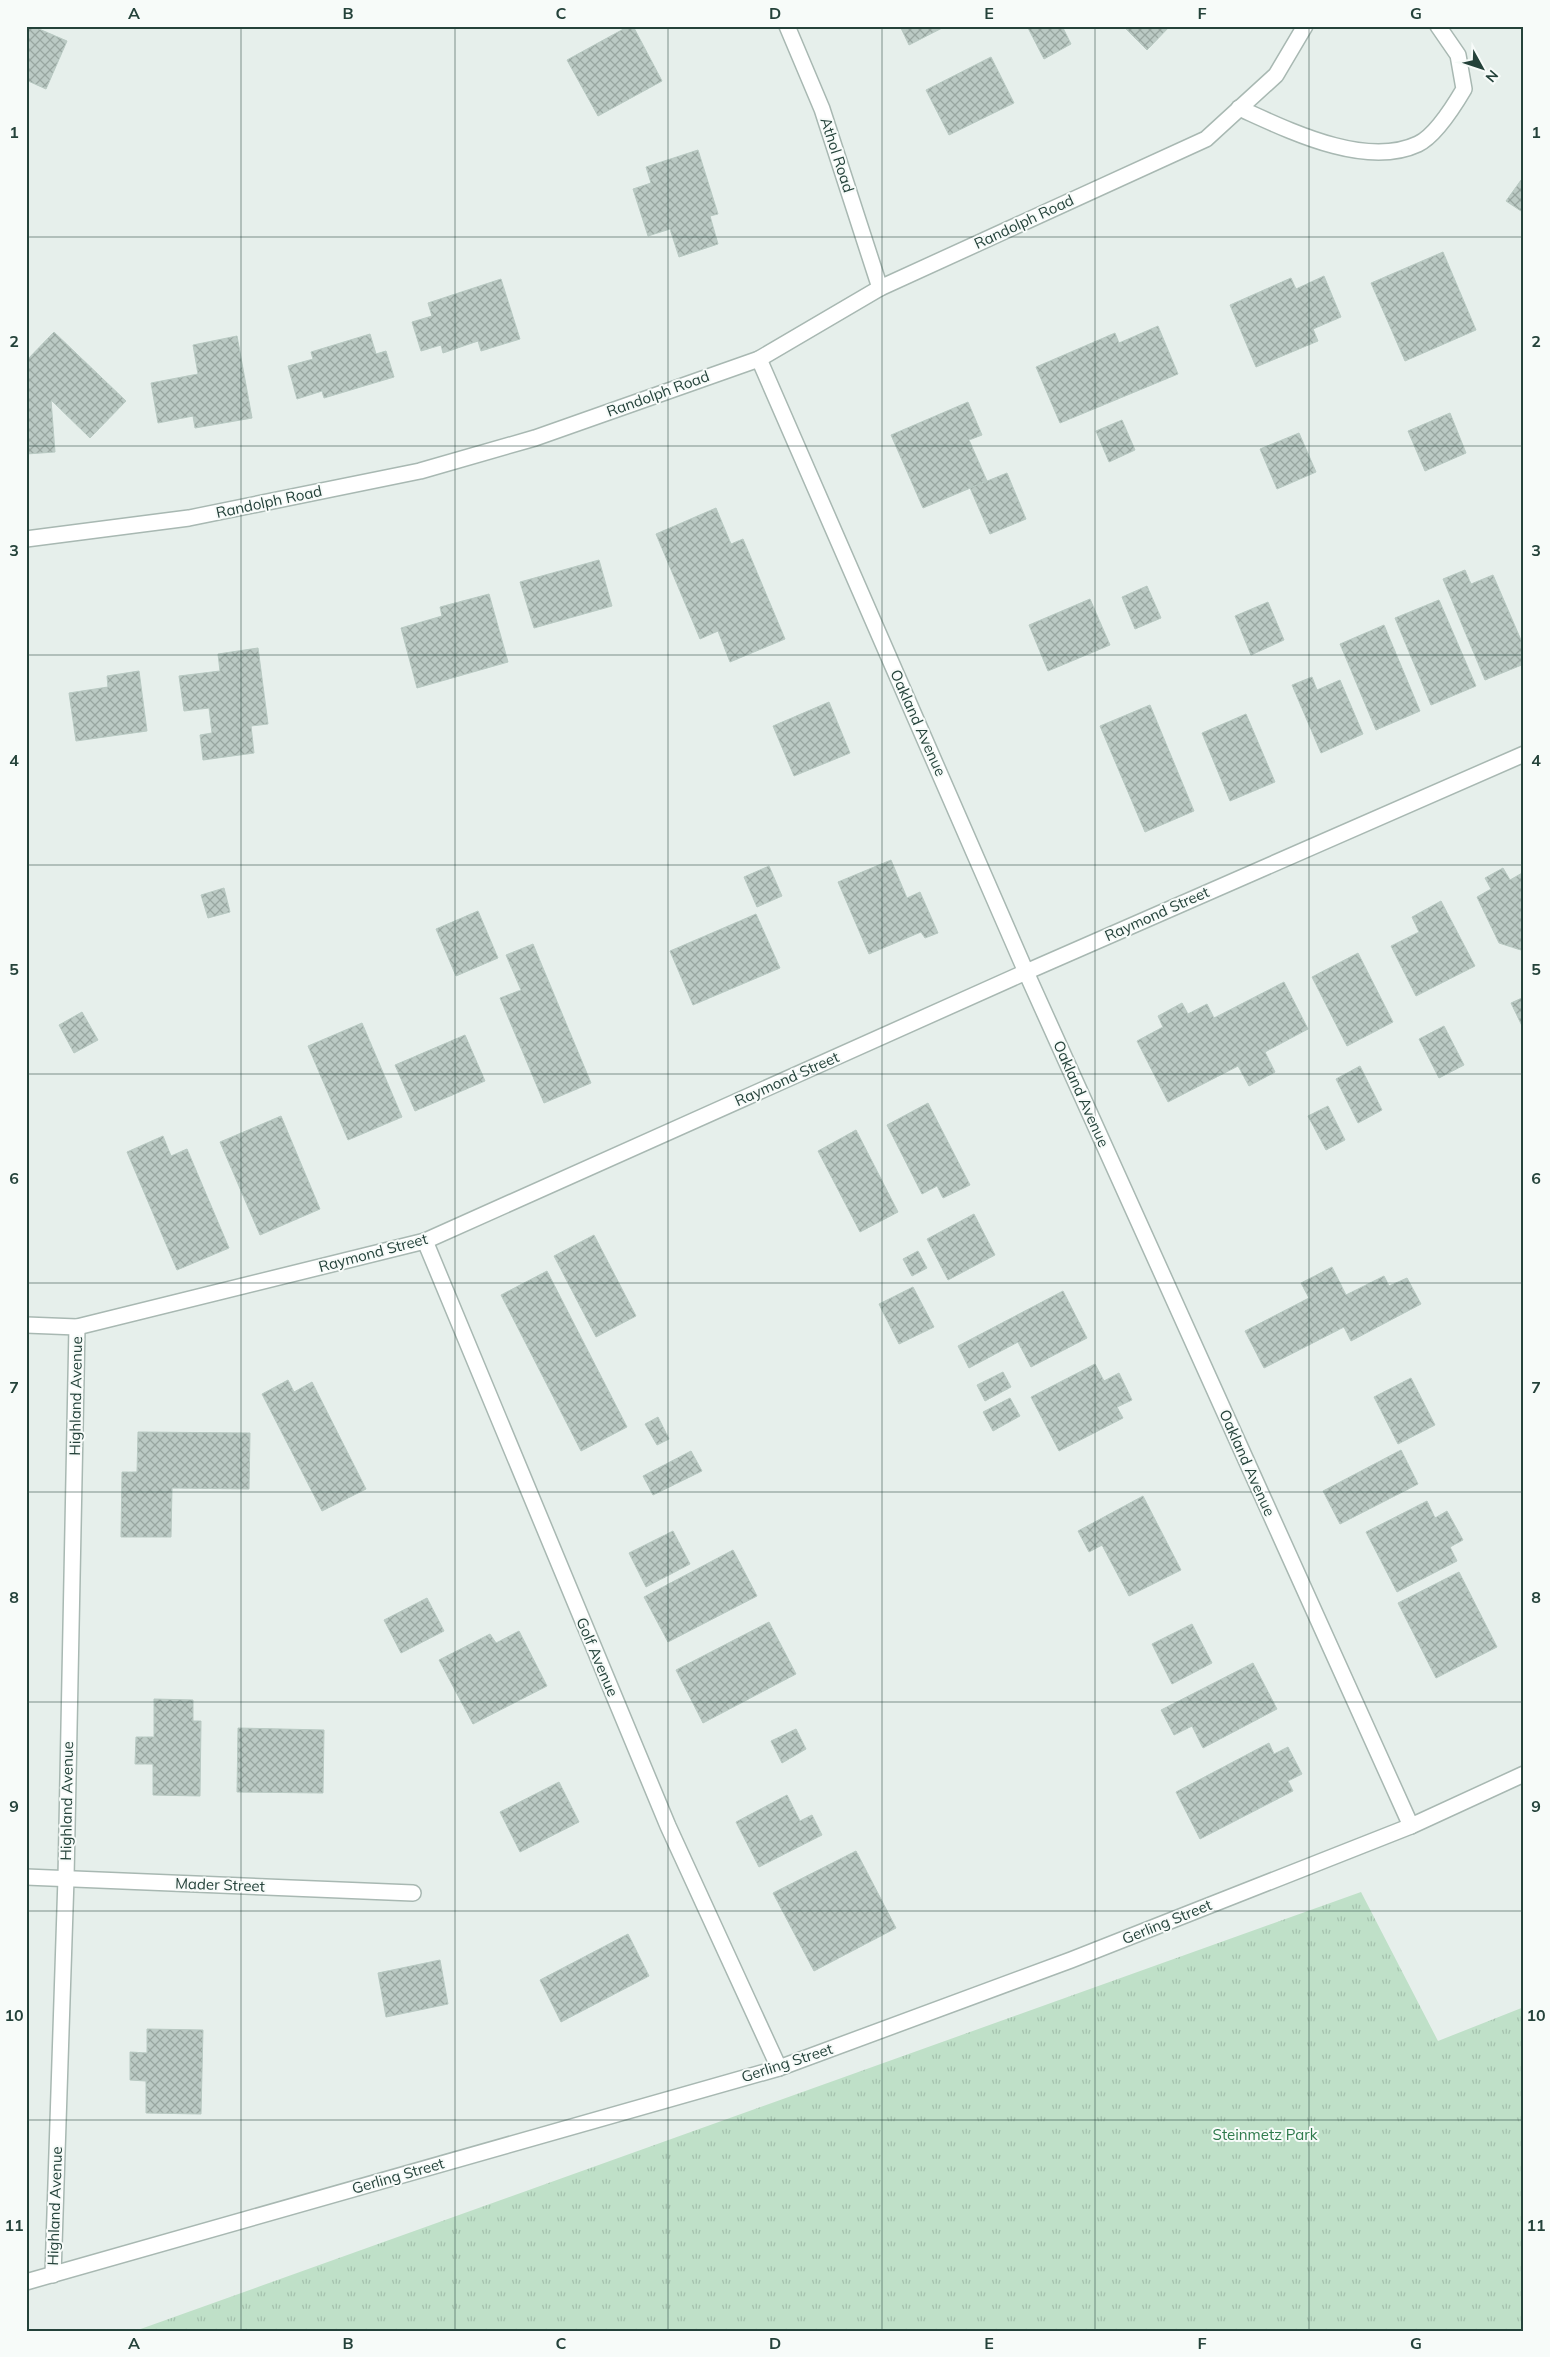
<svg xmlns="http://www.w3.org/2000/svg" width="1550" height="2357" viewBox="0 0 1550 2357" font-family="Mulish,sans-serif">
	<defs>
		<pattern id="park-tufts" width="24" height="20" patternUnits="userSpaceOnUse" patternTransform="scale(1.25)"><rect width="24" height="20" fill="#bfe0c8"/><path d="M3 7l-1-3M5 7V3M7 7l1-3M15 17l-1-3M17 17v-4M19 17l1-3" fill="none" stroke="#a4c1ad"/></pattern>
		<pattern id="building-cross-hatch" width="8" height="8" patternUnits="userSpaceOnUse" patternTransform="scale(1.25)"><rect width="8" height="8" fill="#bbcac4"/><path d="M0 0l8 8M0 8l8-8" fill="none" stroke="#98a6a0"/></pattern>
	</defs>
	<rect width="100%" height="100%" fill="#e6efeb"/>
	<polygon fill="url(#park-tufts)" points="1361,1892 1438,2041 1524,2007 1524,2331 135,2331"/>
	<g fill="url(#building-cross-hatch)" stroke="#b8c9c2">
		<polygon points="26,26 32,26 67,41 46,89 26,80"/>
		<polygon points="629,26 633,26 662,81 598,116 567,60"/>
		<polygon points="900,26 946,26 909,45"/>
		<polygon points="1027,26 1062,26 1071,44 1044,59"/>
		<polygon points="1123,26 1170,26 1147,50"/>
		<polygon points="991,57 1014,103 949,135 926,90"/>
		<polygon points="698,150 718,214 710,216 718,244 679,257 670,229 648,236 633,189 651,183 646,167"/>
		<polygon points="1524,176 1524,213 1506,201"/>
		<polygon points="1443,252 1476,330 1405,361 1371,283"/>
		<polygon points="1324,276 1341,317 1313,329 1318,341 1256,367 1230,305 1291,278 1296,289"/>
		<polygon points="501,279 520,339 481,351 478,341 443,353 441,345 421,351 412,322 432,316 428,303"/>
		<polygon points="1158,326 1178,374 1060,423 1036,367 1115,333 1119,343"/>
		<polygon points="54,332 126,401 90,438 51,400 55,452 26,454 26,361"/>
		<polygon points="370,334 376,354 386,351 394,377 324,398 322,391 297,399 288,366 313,359 311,352"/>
		<polygon points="237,336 252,418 195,428 193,416 158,423 151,383 198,374 193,345"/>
		<polygon points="968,402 982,435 969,440 987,481 923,508 891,435"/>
		<polygon points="1450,413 1466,453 1425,471 1408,431"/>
		<polygon points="1122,420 1135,450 1109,462 1096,431"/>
		<polygon points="1299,433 1316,472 1277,489 1260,449"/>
		<polygon points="1007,473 1026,519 990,534 970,488"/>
		<polygon points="716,508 731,544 743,539 785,639 730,662 718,631 700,639 656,534"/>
		<polygon points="599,560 612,606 534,628 520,582"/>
		<polygon points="1465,570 1471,584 1493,575 1524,647 1524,664 1485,680 1443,579"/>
		<polygon points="1147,586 1161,618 1135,629 1122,597"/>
		<polygon points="489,594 508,662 417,688 401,628 442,616 440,607"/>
		<polygon points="1090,599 1110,645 1048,671 1029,625"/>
		<polygon points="1439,600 1476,686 1431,705 1395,618"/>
		<polygon points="1268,602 1284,640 1251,655 1235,616"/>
		<polygon points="1384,625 1420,711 1376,730 1340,644"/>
		<polygon points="258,648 268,724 251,726 254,753 203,760 200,735 212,733 209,708 184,711 179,676 220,671 218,654"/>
		<polygon points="139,671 147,731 76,741 69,693 108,687 107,676"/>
		<polygon points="1312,677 1317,690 1340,680 1363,734 1321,753 1292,685"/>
		<polygon points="829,702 850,753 794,776 773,726"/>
		<polygon points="1150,705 1194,811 1145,832 1100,726"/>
		<polygon points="1246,714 1275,782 1230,801 1202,733"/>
		<polygon points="891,860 907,898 920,892 938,933 925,938 921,932 869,954 838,882"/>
		<polygon points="769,866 782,896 757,907 744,877"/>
		<polygon points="1503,868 1510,880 1524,872 1524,951 1499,943 1477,897 1491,889 1485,878"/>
		<polygon points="224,888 230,912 208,918 201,895"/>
		<polygon points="1441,901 1475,966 1416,996 1391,946 1419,932 1412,917"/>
		<polygon points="478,911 498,958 456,976 436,929"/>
		<polygon points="756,914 780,968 693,1005 670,951"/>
		<polygon points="533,944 591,1083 544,1103 500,998 521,990 506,955"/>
		<polygon points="1358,953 1393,1022 1347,1046 1312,977"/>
		<polygon points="1284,982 1308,1029 1265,1052 1275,1072 1249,1086 1238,1066 1168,1102 1137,1041 1163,1027 1158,1016 1182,1003 1188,1014 1207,1004 1214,1018"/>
		<polygon points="1524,997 1524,1030 1511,1003"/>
		<polygon points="82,1012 98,1040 74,1053 59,1025"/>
		<polygon points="362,1023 402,1117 348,1140 308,1046"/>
		<polygon points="1444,1026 1464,1065 1439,1078 1419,1039"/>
		<polygon points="465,1035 485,1081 415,1111 395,1065"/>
		<polygon points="1360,1066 1382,1110 1358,1123 1336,1079"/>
		<polygon points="928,1103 970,1185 943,1198 937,1186 922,1194 887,1125"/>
		<polygon points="1328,1106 1345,1140 1326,1150 1308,1116"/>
		<polygon points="281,1116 320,1209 260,1235 220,1142"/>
		<polygon points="856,1130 898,1212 860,1232 818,1151"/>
		<polygon points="163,1136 171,1156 187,1149 229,1248 177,1270 127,1152"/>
		<polygon points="974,1214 995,1255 948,1280 927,1239"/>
		<polygon points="594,1235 636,1316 596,1337 554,1256"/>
		<polygon points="918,1251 927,1268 912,1276 903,1259"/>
		<polygon points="1332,1267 1346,1295 1384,1276 1389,1286 1407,1278 1421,1304 1351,1341 1344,1327 1264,1368 1245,1331 1309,1298 1301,1283"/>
		<polygon points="547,1271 627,1427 581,1451 501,1295"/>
		<polygon points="913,1287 934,1327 899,1344 879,1304"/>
		<polygon points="1063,1291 1087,1338 1031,1367 1018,1342 969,1368 958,1346"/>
		<polygon points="1095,1364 1104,1381 1119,1373 1132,1400 1117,1407 1123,1418 1059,1451 1031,1397"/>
		<polygon points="1003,1372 1011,1387 985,1401 977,1385"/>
		<polygon points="1411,1378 1435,1425 1398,1444 1374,1397"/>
		<polygon points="288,1380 294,1392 312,1382 366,1489 322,1511 262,1394"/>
		<polygon points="1010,1398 1020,1416 993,1431 983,1412"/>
		<polygon points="658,1417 669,1439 657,1445 645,1424"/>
		<polygon points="138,1432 250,1433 249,1489 172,1488 171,1537 121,1537 122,1472 137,1472"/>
		<polygon points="1401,1450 1418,1484 1340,1524 1323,1491"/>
		<polygon points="691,1451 702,1471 653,1495 643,1476"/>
		<polygon points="1143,1496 1181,1570 1129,1596 1102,1545 1089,1552 1078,1531"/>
		<polygon points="1427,1501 1435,1518 1447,1511 1463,1540 1450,1547 1457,1561 1397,1592 1366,1532"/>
		<polygon points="673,1531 690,1564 646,1587 629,1553"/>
		<polygon points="733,1550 757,1596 668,1642 644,1597"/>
		<polygon points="1459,1572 1497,1647 1436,1678 1398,1603"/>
		<polygon points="427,1598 444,1631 401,1653 384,1620"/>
		<polygon points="769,1622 796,1674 703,1723 676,1670"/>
		<polygon points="1192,1624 1212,1663 1172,1684 1152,1644"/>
		<polygon points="519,1631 547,1686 473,1724 439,1660 490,1634 496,1643"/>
		<polygon points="1253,1663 1277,1709 1203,1748 1192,1726 1174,1735 1161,1710"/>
		<polygon points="154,1699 193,1700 193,1721 201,1721 200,1796 153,1795 153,1764 135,1764 136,1737 154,1737"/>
		<polygon points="238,1728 324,1730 323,1793 237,1792"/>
		<polygon points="796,1729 806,1749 782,1763 771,1741"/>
		<polygon points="1269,1743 1274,1754 1288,1747 1302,1774 1288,1781 1293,1791 1200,1839 1176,1792"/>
		<polygon points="559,1782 579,1822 520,1852 500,1812"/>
		<polygon points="787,1795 800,1821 812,1815 822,1835 759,1867 736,1822"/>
		<polygon points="856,1851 896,1928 814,1971 773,1893"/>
		<polygon points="628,1934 649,1976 561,2022 540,1980"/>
		<polygon points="440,1960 448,2004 386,2017 378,1973"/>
		<polygon points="147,2029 203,2030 201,2114 146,2113 146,2081 130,2080 130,2052 147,2053"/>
	</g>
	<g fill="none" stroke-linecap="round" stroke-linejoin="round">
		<g stroke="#a8b8b2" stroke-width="18">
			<g id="minor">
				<polyline points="787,26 822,109 880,288"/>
				<path d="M1239,108C1288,130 1365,169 1418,144C1435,136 1454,106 1464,89L1458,55L1438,26"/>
				<polyline points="759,359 1026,972 1411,1826"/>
				<polyline points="26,539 189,518 420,471 535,438 759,359 880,288 1206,139 1276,75 1305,26"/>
				<polyline points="425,1241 668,1826 779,2068"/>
				<polyline points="26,1325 77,1327 425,1241 1026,972 1524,754"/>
				<polyline points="26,1877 413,1893"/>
				<polyline points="53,2275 66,1878 77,1327"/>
				<polyline points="26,2282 779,2068 1071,1960 1411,1826 1524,1774"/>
			</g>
		</g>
		<use href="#minor" stroke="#fff" stroke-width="15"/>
	</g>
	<path fill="none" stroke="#24423a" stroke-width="1" stroke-opacity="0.55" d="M241,26V2331M455,26V2331M668,26V2331M882,26V2331M1095,26V2331M1309,26V2331M26,237H1524M26,446H1524M26,655H1524M26,865H1524M26,1074H1524M26,1283H1524M26,1492H1524M26,1702H1524M26,1911H1524M26,2120H1524"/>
	<g text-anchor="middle" stroke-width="4" stroke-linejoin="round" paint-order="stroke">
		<g font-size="15" fill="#24423a" stroke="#f7fbf9">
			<text transform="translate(837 155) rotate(72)" y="5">Athol Road</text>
			<text transform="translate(1024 222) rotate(-25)" y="5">Randolph Road</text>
			<text transform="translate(658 394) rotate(-20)" y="5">Randolph Road</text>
			<text transform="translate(269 502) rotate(-12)" y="5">Randolph Road</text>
			<text transform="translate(918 723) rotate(66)" y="5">Oakland Avenue</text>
			<text transform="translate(1157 914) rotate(-24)" y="5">Raymond Street</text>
			<text transform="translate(787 1079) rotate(-24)" y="5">Raymond Street</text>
			<text transform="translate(1081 1094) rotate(66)" y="5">Oakland Avenue</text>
			<text transform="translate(373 1253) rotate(-15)" y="5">Raymond Street</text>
			<text transform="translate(76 1396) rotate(-89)" y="5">Highland Avenue</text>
			<text transform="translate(1247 1463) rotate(66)" y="5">Oakland Avenue</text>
			<text transform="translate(597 1657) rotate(67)" y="5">Golf Avenue</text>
			<text transform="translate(67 1801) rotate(-89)" y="5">Highland Avenue</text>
			<text transform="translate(220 1885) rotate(2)" y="5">Mader Street</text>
			<text transform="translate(1167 1922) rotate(-22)" y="5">Gerling Street</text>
			<text transform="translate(787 2063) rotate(-18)" y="5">Gerling Street</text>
			<text transform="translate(398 2176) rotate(-16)" y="5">Gerling Street</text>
			<text transform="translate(55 2206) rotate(-88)" y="5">Highland Avenue</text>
		</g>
		<g font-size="15" fill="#2d7a4b" stroke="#f7fbf9">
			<text x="1265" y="2140">Steinmetz Park</text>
		</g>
	</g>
	<rect width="1550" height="2357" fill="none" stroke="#f7fbf9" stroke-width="55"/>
	<g transform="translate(1482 68) rotate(130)" stroke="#f7fbf9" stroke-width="4" paint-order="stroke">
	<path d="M0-4L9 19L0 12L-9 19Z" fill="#24423a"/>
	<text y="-8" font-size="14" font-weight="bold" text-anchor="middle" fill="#24423a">N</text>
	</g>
	<rect x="28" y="28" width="1494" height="2302" fill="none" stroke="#24423a" stroke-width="2"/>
	<g font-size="16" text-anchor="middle" font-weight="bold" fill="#24423a">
		<text x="134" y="19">A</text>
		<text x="348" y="19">B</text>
		<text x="561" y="19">C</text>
		<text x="775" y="19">D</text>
		<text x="989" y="19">E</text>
		<text x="1202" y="19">F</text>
		<text x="1416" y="19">G</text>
		<text x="14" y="138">1</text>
		<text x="1536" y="138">1</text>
		<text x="14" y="347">2</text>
		<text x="1536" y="347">2</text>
		<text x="14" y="556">3</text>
		<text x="1536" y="556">3</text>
		<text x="14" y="766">4</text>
		<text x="1536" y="766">4</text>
		<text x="14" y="975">5</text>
		<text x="1536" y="975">5</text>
		<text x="14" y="1184">6</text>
		<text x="1536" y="1184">6</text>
		<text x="14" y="1393">7</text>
		<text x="1536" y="1393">7</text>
		<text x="14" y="1603">8</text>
		<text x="1536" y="1603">8</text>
		<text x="14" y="1812">9</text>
		<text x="1536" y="1812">9</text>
		<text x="14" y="2021">10</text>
		<text x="1536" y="2021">10</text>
		<text x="14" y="2231">11</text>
		<text x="1536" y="2231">11</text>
		<text x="134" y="2349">A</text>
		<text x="348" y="2349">B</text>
		<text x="561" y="2349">C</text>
		<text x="775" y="2349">D</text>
		<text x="989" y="2349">E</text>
		<text x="1202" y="2349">F</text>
		<text x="1416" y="2349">G</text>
	</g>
</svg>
